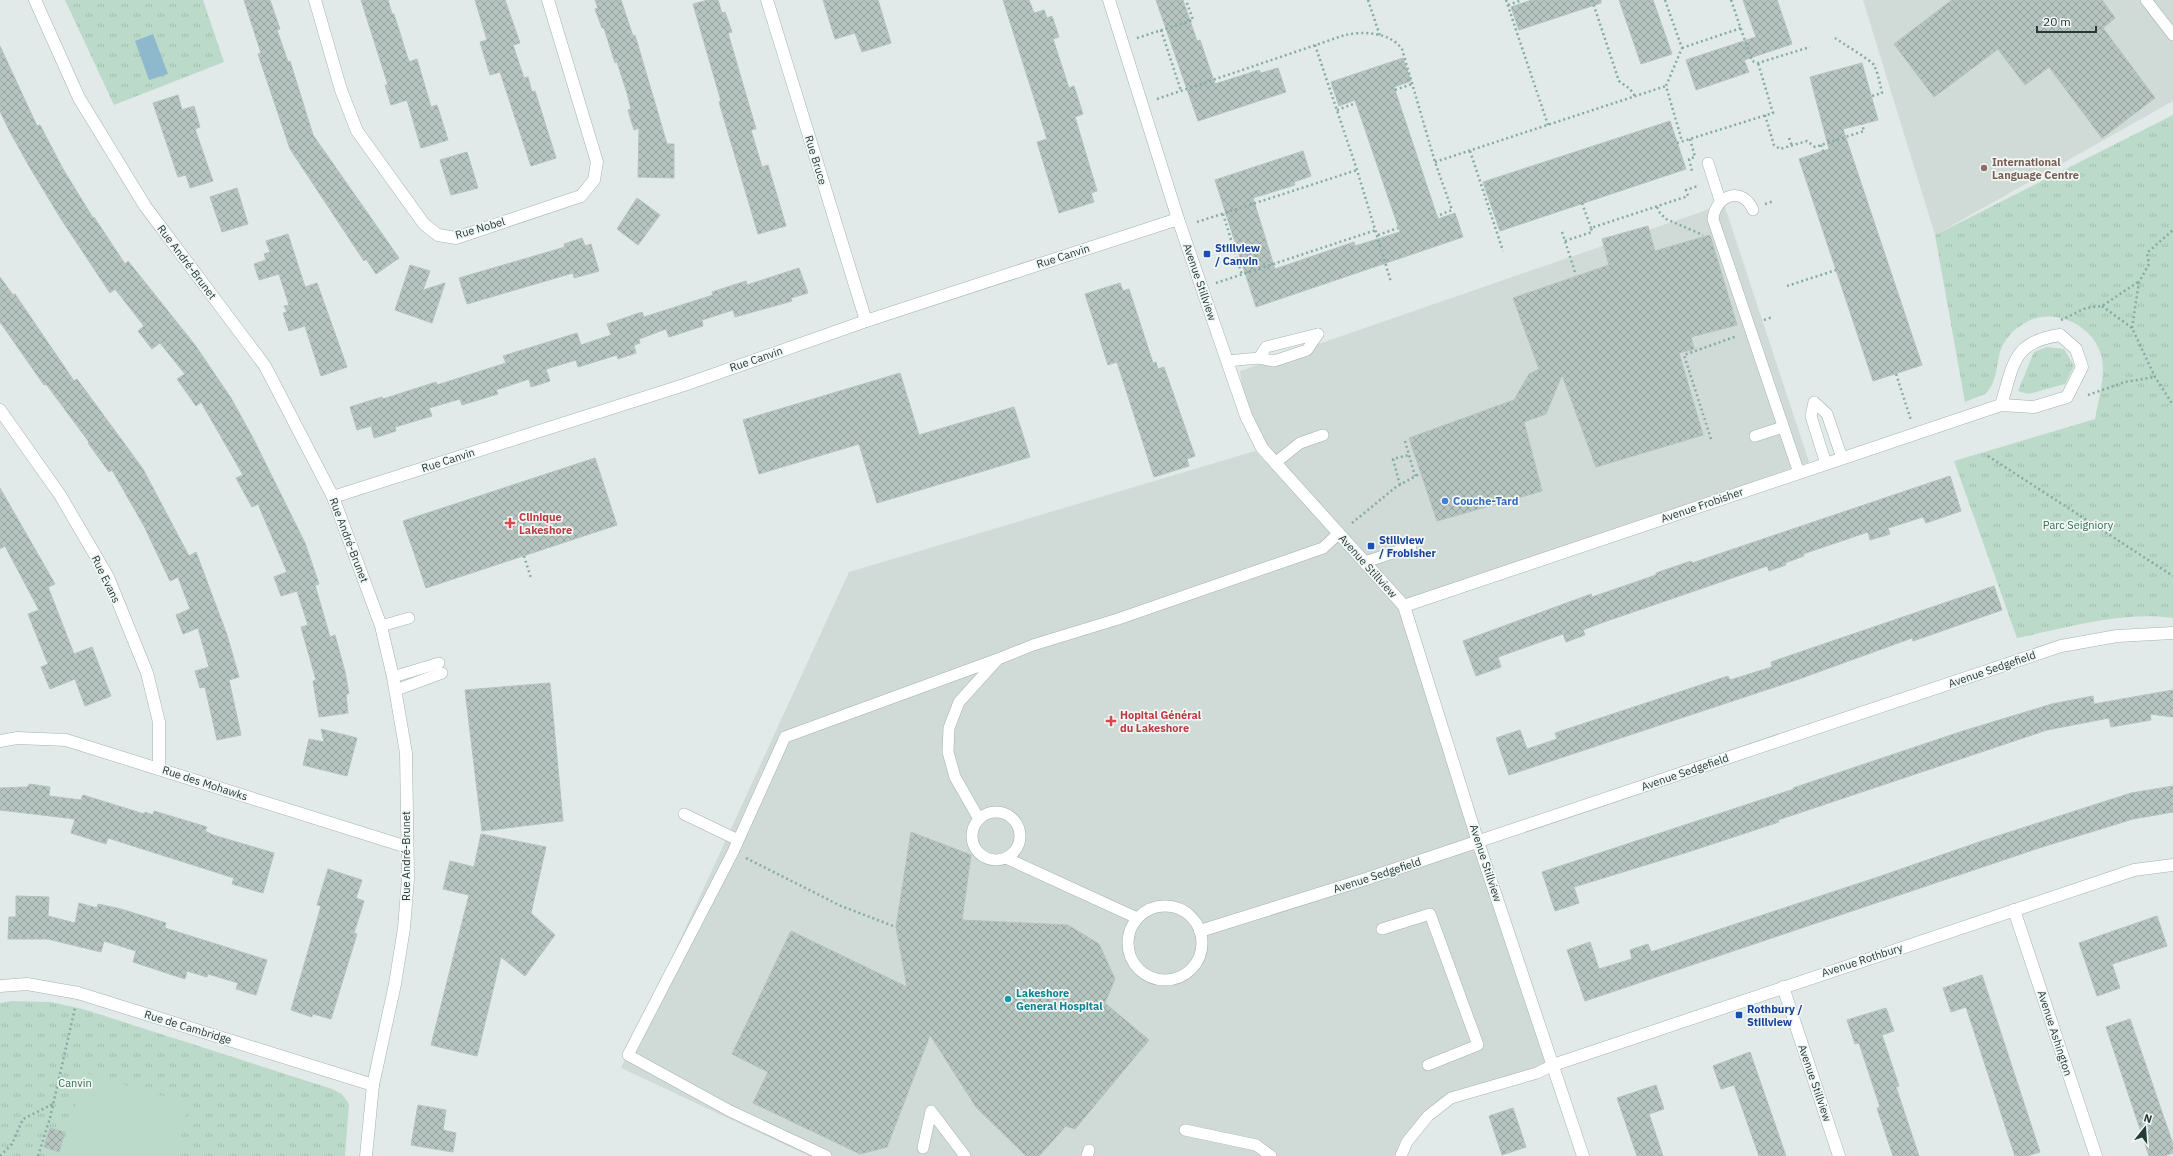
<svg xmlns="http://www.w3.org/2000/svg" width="2173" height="1156" viewBox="0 0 2173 1156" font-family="'IBM Plex Sans',sans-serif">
	<defs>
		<pattern id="grass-tufts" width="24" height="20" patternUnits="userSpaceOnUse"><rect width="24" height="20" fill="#bcdac9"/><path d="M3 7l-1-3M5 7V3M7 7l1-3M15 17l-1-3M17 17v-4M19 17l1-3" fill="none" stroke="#a1bcad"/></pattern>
		<pattern id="building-cross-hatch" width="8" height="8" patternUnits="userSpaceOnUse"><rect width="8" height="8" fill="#b7c5c1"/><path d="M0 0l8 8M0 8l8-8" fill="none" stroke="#94a19e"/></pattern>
	</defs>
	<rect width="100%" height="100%" fill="#e1eae8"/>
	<g fill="#d0dad7">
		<polygon points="1863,0 2173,0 2173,101 1935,235"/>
		<polygon points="1724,204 1809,462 1404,606 1553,1065 1451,1098 1407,1142 1401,1156 809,1156 621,1068 849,572 1255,451 1394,595 1262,448 1246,416 1240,371"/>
	</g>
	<g fill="url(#grass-tufts)">
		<polygon points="65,0 203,0 224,62 114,105"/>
		<path d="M2173,115V618C2121,611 2067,628 2017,638L1954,461L2095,419C2098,403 2103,384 2103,368C2103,329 2055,303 2023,324C2013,330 2003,341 2000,352C1997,363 1996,386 1985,394C1979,397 1971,399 1965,402L1935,235Z"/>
		<polygon points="2047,347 2064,349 2074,366 2065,384 2028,394 2018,391 2034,352"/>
		<polygon points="12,1001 50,1002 83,1009 332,1089 342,1094 349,1104 345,1156 0,1156 0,1003"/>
	</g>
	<polygon fill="#bcdac9" points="85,1073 189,1104 173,1156 60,1156"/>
	<polygon fill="#8eb8cb" points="153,34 168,74 149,80 135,41"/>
	<g fill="url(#building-cross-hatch)" stroke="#b4c3c0">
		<polygon points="244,0 270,0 280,29 277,30 288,62 290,61 313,135 399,258 376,274 366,259 364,261 290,149 258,54 261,53"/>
		<polygon points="361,0 388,0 392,14 394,14 409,62 417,59 431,107 437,105 448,140 421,148 407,100 391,105 385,85 388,85"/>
		<polygon points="475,0 505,0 520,43 513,45 524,78 528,77 532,92 535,91 556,158 531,166 500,72 490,75 480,42 487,40"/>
		<polygon points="595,0 621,0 633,36 635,35 667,144 674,144 674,178 638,177 639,128 634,130 628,110 631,109 627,93 617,62 615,63 604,28 602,28 595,9 598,8"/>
		<polygon points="708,0 718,0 722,13 725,12 732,32 728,33 756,129 751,130 762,167 768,165 786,226 758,234 719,102 721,101 693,4"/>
		<polygon points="823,0 878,0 891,43 862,52 855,33 835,39"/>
		<polygon points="1003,0 1029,0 1034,13 1044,10 1047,18 1052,16 1059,37 1053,39 1069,88 1074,86 1083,114 1075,117 1097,191 1091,193 1094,202 1059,213 1037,142 1047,139"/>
		<polygon points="1156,0 1183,0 1197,41 1200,40 1215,84 1259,70 1261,73 1278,68 1286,92 1198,121"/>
		<polygon points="1532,0 1601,0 1601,3 1519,30 1511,7"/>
		<polygon points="1619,0 1653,0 1672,54 1641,64"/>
		<polygon points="1743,0 1777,0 1792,44 1744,60 1749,72 1696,90 1686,60 1756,37"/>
		<polygon points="1952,0 2102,0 2115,18 2103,28 2155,98 2102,138 2049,67 2025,85 1998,49 1934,97 1894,44"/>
		<polygon points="0,46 37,126 40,125 63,169 93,218 94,217 125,264 128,261 195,345 231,398 254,440 305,543 319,584 315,585 330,637 335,635 345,672 349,694 346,694 348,713 319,717 313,681 316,680 301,627 308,625 297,591 281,596 274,577 287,572 258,504 252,507 236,478 243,475 201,402 196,406 177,379 185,374 160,343 152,349 138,331 144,326 115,289 110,293 61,219 29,166 9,130 0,111"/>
		<polygon points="1403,58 1411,81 1394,87 1438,219 1455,213 1463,237 1256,307 1215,180 1303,151 1311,176 1294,182 1295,185 1253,198 1275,269 1354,242 1355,246 1400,232 1355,100 1339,106 1331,82"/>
		<polygon points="1862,63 1878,120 1843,129 1922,365 1873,381 1799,159 1829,149 1810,77"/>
		<polygon points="178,95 182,110 194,106 200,127 195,129 213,181 190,188 186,175 178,177 153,103"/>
		<polygon points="1670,121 1686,169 1500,231 1483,182"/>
		<polygon points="467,152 478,188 451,195 440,160"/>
		<polygon points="237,188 248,224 222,232 210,197"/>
		<polygon points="637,198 660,215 638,245 617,229"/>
		<polygon points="1648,226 1655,251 1710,235 1737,325 1691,337 1694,349 1679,353 1703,435 1596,467 1562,375 1546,414 1524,422 1542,491 1437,521 1409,438 1514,400 1529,374 1539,369 1513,298 1609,265 1602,239"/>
		<polygon points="288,234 305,287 317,283 347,367 321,376 305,326 289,331 283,313 287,312 284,306 289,305 279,274 259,280 254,264 266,260 264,254 270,252 266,241"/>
		<polygon points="582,238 585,246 591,244 599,271 574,278 573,273 467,304 459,278 565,247 564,244"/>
		<polygon points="410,265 430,271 423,290 445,283 432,323 395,310"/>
		<polygon points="799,268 808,293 791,298 792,301 735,317 733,310 702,320 703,326 669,337 666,329 639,339 640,343 634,345 636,353 618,359 617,355 578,367 576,360 546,369 550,381 531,387 529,379 496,390 498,394 462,405 460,399 429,408 432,416 395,427 396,431 374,438 371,426 357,430 350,407 382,397 383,399 436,382 437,385 506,363 503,356 577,333 581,345 611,335 607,324 642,312 644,317 713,295 712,292 746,281 747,285"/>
		<polygon points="0,277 13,295 15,294 74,381 77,379 143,469 189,556 196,552 227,635 239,677 229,680 241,735 217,740 205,687 200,688 195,671 209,667 198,628 183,634 176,615 190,609 178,577 170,581 144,526 112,470 109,472 88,443 89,442 46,384 44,385 0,322"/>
		<polygon points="1120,283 1123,291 1129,289 1153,363 1156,362 1158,369 1164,367 1195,456 1187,459 1189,466 1154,477 1117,362 1108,365 1085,294"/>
		<polygon points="900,373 919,435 1014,407 1030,457 877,503 859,444 759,474 743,420"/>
		<polygon points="595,458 617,525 426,588 403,521"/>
		<polygon points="1950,476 1961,511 1926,523 1923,517 1888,528 1890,534 1870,540 1868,532 1803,554 1804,556 1785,563 1786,565 1769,571 1767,566 1601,623 1583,630 1585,635 1566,642 1563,634 1498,657 1501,667 1476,676 1463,641 1591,594 1592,597 1656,575 1656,573 1691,561 1692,563"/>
		<polygon points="0,488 55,584 48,587 74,654 92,647 111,696 85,706 75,679 50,689 41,667 48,664 28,614 39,610 5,546 0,549"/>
		<polygon points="1994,586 2002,610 1913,641 1912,638 1799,679 1509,775 1496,738 1520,730 1527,749 1557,739 1555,733 1728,676 1730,680 1772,667 1771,662"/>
		<polygon points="550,683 563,821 482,831 465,690"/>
		<polygon points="2173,690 2173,717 2150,714 2151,720 2111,727 2109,718 2047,730 1778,820 1779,822 1688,852 1574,887 1579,903 1555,911 1542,872 1794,789 1793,788 1963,731 2052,704 2093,696 2094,704"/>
		<polygon points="321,729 357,738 347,776 303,765 309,739 324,742"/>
		<polygon points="29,784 50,787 49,796 81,800 83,795 144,814 145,812 153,815 154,811 207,827 205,831 213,835 274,853 263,893 232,884 234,878 108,838 106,844 71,833 75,819 0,810 0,788 28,787"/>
		<polygon points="2173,786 2173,812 2133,819 2039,848 1585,1001 1567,950 1590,942 1599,969 1632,959 1630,950 1648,944 1651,952 1881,876 1982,841 2131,793"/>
		<polygon points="911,832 971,855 962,920 1068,925 1099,944 1115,979 1105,1003 1149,1040 1075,1129 1066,1126 1039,1156 1026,1156 976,1107 930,1035 887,1147 860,1154 753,1103 768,1072 732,1054 791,931 907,987 896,927"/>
		<polygon points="481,834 546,847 531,913 555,935 525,976 501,957 477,1056 431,1045 469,895 443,889 450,861 474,867"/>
		<polygon points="328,869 362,880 356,898 364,901 354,933 357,934 331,1019 313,1014 312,1017 291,1010 321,906 317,905"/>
		<polygon points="16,896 49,897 48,916 75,923 79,903 97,908 98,904 121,909 166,923 165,928 267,960 256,995 236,989 238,983 208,974 207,977 187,971 185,979 133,962 136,951 104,941 101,952 48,939 8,939 9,917 16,917"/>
		<polygon points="2157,916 2167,946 2112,964 2120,988 2097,996 2079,943"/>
		<polygon points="1982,975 2040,1152 2027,1156 2015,1156 1966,1007 1951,1012 1943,988"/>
		<polygon points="1886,1008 1894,1031 1882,1035 1899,1086 1896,1087 1919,1156 1893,1156 1877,1108 1880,1107 1859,1043 1855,1044 1847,1020"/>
		<polygon points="2130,1019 2173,1144 2173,1153 2164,1156 2149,1156 2106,1027"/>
		<polygon points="1750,1052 1776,1127 1786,1156 1759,1156 1734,1085 1721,1089 1713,1066"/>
		<polygon points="1656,1085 1664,1109 1649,1114 1663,1156 1637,1156 1617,1098"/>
		<polygon points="418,1105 446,1110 443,1130 456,1133 453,1152 411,1145"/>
		<polygon points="1513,1108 1526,1147 1502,1155 1489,1116"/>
		<polygon points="50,1128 65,1132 59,1152 44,1147"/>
	</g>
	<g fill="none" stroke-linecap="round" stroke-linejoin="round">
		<g stroke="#a4b2af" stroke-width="12">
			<g id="service">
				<polyline points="2146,0 2173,35"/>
				<polyline points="1708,163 1720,200"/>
				<path d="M1753,210C1743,186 1716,194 1713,219L1799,473"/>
				<polyline points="1259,358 1266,347 1318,334"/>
				<polyline points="1227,361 1259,358 1274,361 1307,350 1318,334"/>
				<polyline points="1755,436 1783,427"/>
				<polyline points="1275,463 1300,443 1323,435"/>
				<polyline points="1826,464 1811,416 1814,402 1827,414 1842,458"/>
				<polyline points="1365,562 1411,547"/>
				<polyline points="381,626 409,618"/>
				<polyline points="393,677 439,663"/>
				<polyline points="396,690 442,673"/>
				<circle cx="996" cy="836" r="24"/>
				<polyline points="684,814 738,840"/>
				<polyline points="979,819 955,777 948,752 949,728 959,702 998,659 1033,645 1118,619 1323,548 1339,533"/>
				<polyline points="1006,858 1137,918"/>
				<circle cx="1165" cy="943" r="37"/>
				<polyline points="1382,929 1430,914 1478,1045 1428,1065"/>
				<polyline points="1185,1130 1256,1145 1271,1156"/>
				<polyline points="923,1148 931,1111 965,1156"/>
				<polyline points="826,1156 730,1111 628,1055 733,852 785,737 998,659"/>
				<polyline points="1087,1156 1089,1150"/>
				<polyline points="1401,1156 1407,1142 1428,1116 1451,1098 1537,1073 1553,1065"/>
			</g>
		</g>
		<g stroke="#a4b2af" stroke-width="13">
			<g id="minor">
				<polyline points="35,0 79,98 145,206 265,366 333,497 381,626 393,677 406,753 408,878 404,928 395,984 373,1085 366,1156"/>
				<polyline points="315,0 341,90 357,131 424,224 438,235 456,238 581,196 594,180 597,162 548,0"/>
				<polyline points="767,0 866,321"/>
				<polyline points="1109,0 1178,219 1246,416 1262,448 1404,606 1478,842 1583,1156"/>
				<polyline points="0,410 60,495 108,577 147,673 159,722 159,768"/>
				<polyline points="333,497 684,385 866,321 1178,219"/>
				<path d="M1404,606L2001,405L2034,407L2067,397L2082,367L2076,349L2060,335C2012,342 2014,364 2001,405"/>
				<polyline points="0,741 17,738 66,740 407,847"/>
				<polyline points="2014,910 2096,1156"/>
				<polyline points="1200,931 1366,879 2061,646 2117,636 2173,633"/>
				<polyline points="0,986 27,984 78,993 373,1085"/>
				<polyline points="1783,987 1839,1156"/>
				<polyline points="1553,1065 2134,870 2173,865"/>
			</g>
		</g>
		<g stroke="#85aba5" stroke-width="2.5" stroke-dasharray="2 3" stroke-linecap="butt">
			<polyline points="1368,0 1380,36"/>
			<polyline points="1506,0 1548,125"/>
			<polyline points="1592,0 1619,81 1630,89 1635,96"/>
			<polyline points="1665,0 1682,48 1666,86 1682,141"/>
			<polyline points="1731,0 1752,61 1758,63 1810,47"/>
			<polyline points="1508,5 1522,0"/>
			<polyline points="1161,30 1181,91"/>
			<polyline points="1137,38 1193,20 1186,0"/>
			<path d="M1835,38C1842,43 1872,61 1874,65C1878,73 1880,84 1882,93L1872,96"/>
			<polyline points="1315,45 1357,170 1391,282"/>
			<polyline points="1682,48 1741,28"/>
			<polyline points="1395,90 1412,84"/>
			<path d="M1157,99L1345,35C1363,31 1390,32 1402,49L1435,162L1452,210L1437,216"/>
			<polyline points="1337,110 1356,103"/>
			<polyline points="1765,115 1774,145 1780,149 1807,141 1815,147 1864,131 1862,124"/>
			<polyline points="1789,138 1792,146"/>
			<polyline points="1690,139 1695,157 1689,159 1692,171"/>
			<polyline points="1677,143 1773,113 1758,63"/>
			<polyline points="1821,145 1823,151"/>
			<polyline points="1470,151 1503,251"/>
			<polyline points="1435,162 1666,86"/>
			<polyline points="1582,203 1591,228"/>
			<polyline points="1765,204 1774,201"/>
			<polyline points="1657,207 1660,213 1666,219 1703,235"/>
			<polyline points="1223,214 1242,275"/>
			<polyline points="1197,222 1357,170"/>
			<polyline points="1562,232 1576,275"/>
			<polyline points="1378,235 1398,228"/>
			<polyline points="1565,241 1592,232 1591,228 1688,196 1686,190 1698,186 1697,185"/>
			<polyline points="1216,283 1376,230"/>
			<polyline points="1787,286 1836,270"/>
			<polyline points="2102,306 2132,328 2155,377 2173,405"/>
			<polyline points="1764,320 1773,317"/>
			<polyline points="2061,320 2086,308 2102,306 2138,282"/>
			<polyline points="2132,328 2139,282 2149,264 2147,253 2173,230"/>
			<polyline points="1896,374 1911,420"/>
			<polyline points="2088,395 2125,382 2155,377"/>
			<polyline points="1711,439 1684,355 1737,336"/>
			<polyline points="1405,441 1415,476"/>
			<polyline points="1988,456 2173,576"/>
			<polyline points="1400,485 1393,459 1409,455"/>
			<polyline points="1352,523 1396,487 1419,474"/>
			<polyline points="524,556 531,578"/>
			<polyline points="746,858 841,906 896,927"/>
			<polyline points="0,1156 12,1144 23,1119 53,1104"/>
			<polyline points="38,1156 50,1118 75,1008"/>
		</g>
		<use href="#service" stroke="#fff" stroke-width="11"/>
		<use href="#minor" stroke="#fff" stroke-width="12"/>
	</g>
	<circle fill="#8d6e63" stroke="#f2f7f5" stroke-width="1.5" cx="1984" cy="168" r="4"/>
	<g fill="#1a4fb4" stroke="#f2f7f5" stroke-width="1.5">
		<rect x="1203" y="250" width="8" height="8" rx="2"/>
		<rect x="1367" y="542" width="8" height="8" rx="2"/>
		<rect x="1735" y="1011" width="8" height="8" rx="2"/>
	</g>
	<circle fill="#3f7fe0" stroke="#f2f7f5" stroke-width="1.5" cx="1445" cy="501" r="4"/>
	<g fill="#e0444e" stroke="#f2f7f5" stroke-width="1.5">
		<path d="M508 517h4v4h4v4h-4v4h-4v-4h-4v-4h4z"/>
		<path d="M1109 715h4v4h4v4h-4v4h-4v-4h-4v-4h4z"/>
	</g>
	<circle fill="#0f9aa8" stroke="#f2f7f5" stroke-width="1.5" cx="1008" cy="999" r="4"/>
	<g text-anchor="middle" stroke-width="3.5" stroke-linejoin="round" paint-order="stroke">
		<g font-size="11" fill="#233a37" stroke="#f2f7f5">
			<text transform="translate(816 160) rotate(73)" y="4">Rue Bruce</text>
			<text transform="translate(480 228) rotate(-16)" y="4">Rue Nobel</text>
			<text transform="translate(1063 256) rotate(-18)" y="4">Rue Canvin</text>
			<text transform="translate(187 262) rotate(53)" y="4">Rue André-Brunet</text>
			<text transform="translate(1200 282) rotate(71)" y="4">Avenue Stillview</text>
			<text transform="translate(756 359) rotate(-19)" y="4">Rue Canvin</text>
			<text transform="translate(448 460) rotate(-18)" y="4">Rue Canvin</text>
			<text transform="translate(1702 505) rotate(-19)" y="4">Avenue Frobisher</text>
			<text transform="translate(349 540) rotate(69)" y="4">Rue André-Brunet</text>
			<text transform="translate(1368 566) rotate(48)" y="4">Avenue Stillview</text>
			<text transform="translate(106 579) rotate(64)" y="4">Rue Evans</text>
			<text transform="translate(1992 669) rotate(-19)" y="4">Avenue Sedgefield</text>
			<text transform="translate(1685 772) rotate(-19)" y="4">Avenue Sedgefield</text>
			<text transform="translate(205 783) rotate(18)" y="4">Rue des Mohawks</text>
			<text transform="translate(406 856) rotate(-90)" y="4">Rue André-Brunet</text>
			<text transform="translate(1486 863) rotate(72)" y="4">Avenue Stillview</text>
			<text transform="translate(1377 875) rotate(-18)" y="4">Avenue Sedgefield</text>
			<text transform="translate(1862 960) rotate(-18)" y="4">Avenue Rothbury</text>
			<text transform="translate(188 1027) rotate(17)" y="4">Rue de Cambridge</text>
			<text transform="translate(2055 1033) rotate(72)" y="4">Avenue Ashington</text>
			<text transform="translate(1815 1083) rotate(71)" y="4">Avenue Stillview</text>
		</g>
		<g font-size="11" font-weight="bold" fill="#785e54" stroke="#f2f7f5" text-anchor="start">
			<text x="1992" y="166">International<tspan x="1992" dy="13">Language Centre</tspan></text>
		</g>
		<g font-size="11" font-weight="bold" fill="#164399" stroke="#f2f7f5" text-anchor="start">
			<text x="1215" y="252">Stillview<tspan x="1215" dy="13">/ Canvin</tspan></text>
			<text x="1379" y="544">Stillview<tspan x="1379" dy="13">/ Frobisher</tspan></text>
			<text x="1747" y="1013">Rothbury /<tspan x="1747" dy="13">Stillview</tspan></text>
		</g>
		<g font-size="11" font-weight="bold" fill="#366cbe" stroke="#f2f7f5" text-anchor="start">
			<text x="1453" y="505">Couche-Tard</text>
		</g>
		<g font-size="11" font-weight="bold" fill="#be3a42" stroke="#f2f7f5" text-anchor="start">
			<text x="519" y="521">Clinique<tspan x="519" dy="13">Lakeshore</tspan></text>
			<text x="1120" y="719">Hopital Général<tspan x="1120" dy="13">du Lakeshore</tspan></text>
		</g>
		<g font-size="11" fill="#316d52" stroke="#f2f7f5">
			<text x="2078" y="529">Parc Seigniory</text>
			<text x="75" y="1087">Canvin</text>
		</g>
		<g font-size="11" font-weight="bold" fill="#0d838f" stroke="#f2f7f5" text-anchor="start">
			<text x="1016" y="997">Lakeshore<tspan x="1016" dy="13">General Hospital</tspan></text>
		</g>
	</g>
	<g transform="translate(2145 1128) rotate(17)" stroke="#f2f7f5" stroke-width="3" paint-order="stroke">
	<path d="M0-3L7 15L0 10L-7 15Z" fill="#233a37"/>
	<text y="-6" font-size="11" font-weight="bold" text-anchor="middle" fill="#233a37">N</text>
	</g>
	<path d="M2037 26v6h59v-6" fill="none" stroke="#233a37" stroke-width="2"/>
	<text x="2043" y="26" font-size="12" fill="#233a37" stroke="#f2f7f5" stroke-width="3" paint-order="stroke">20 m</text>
</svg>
